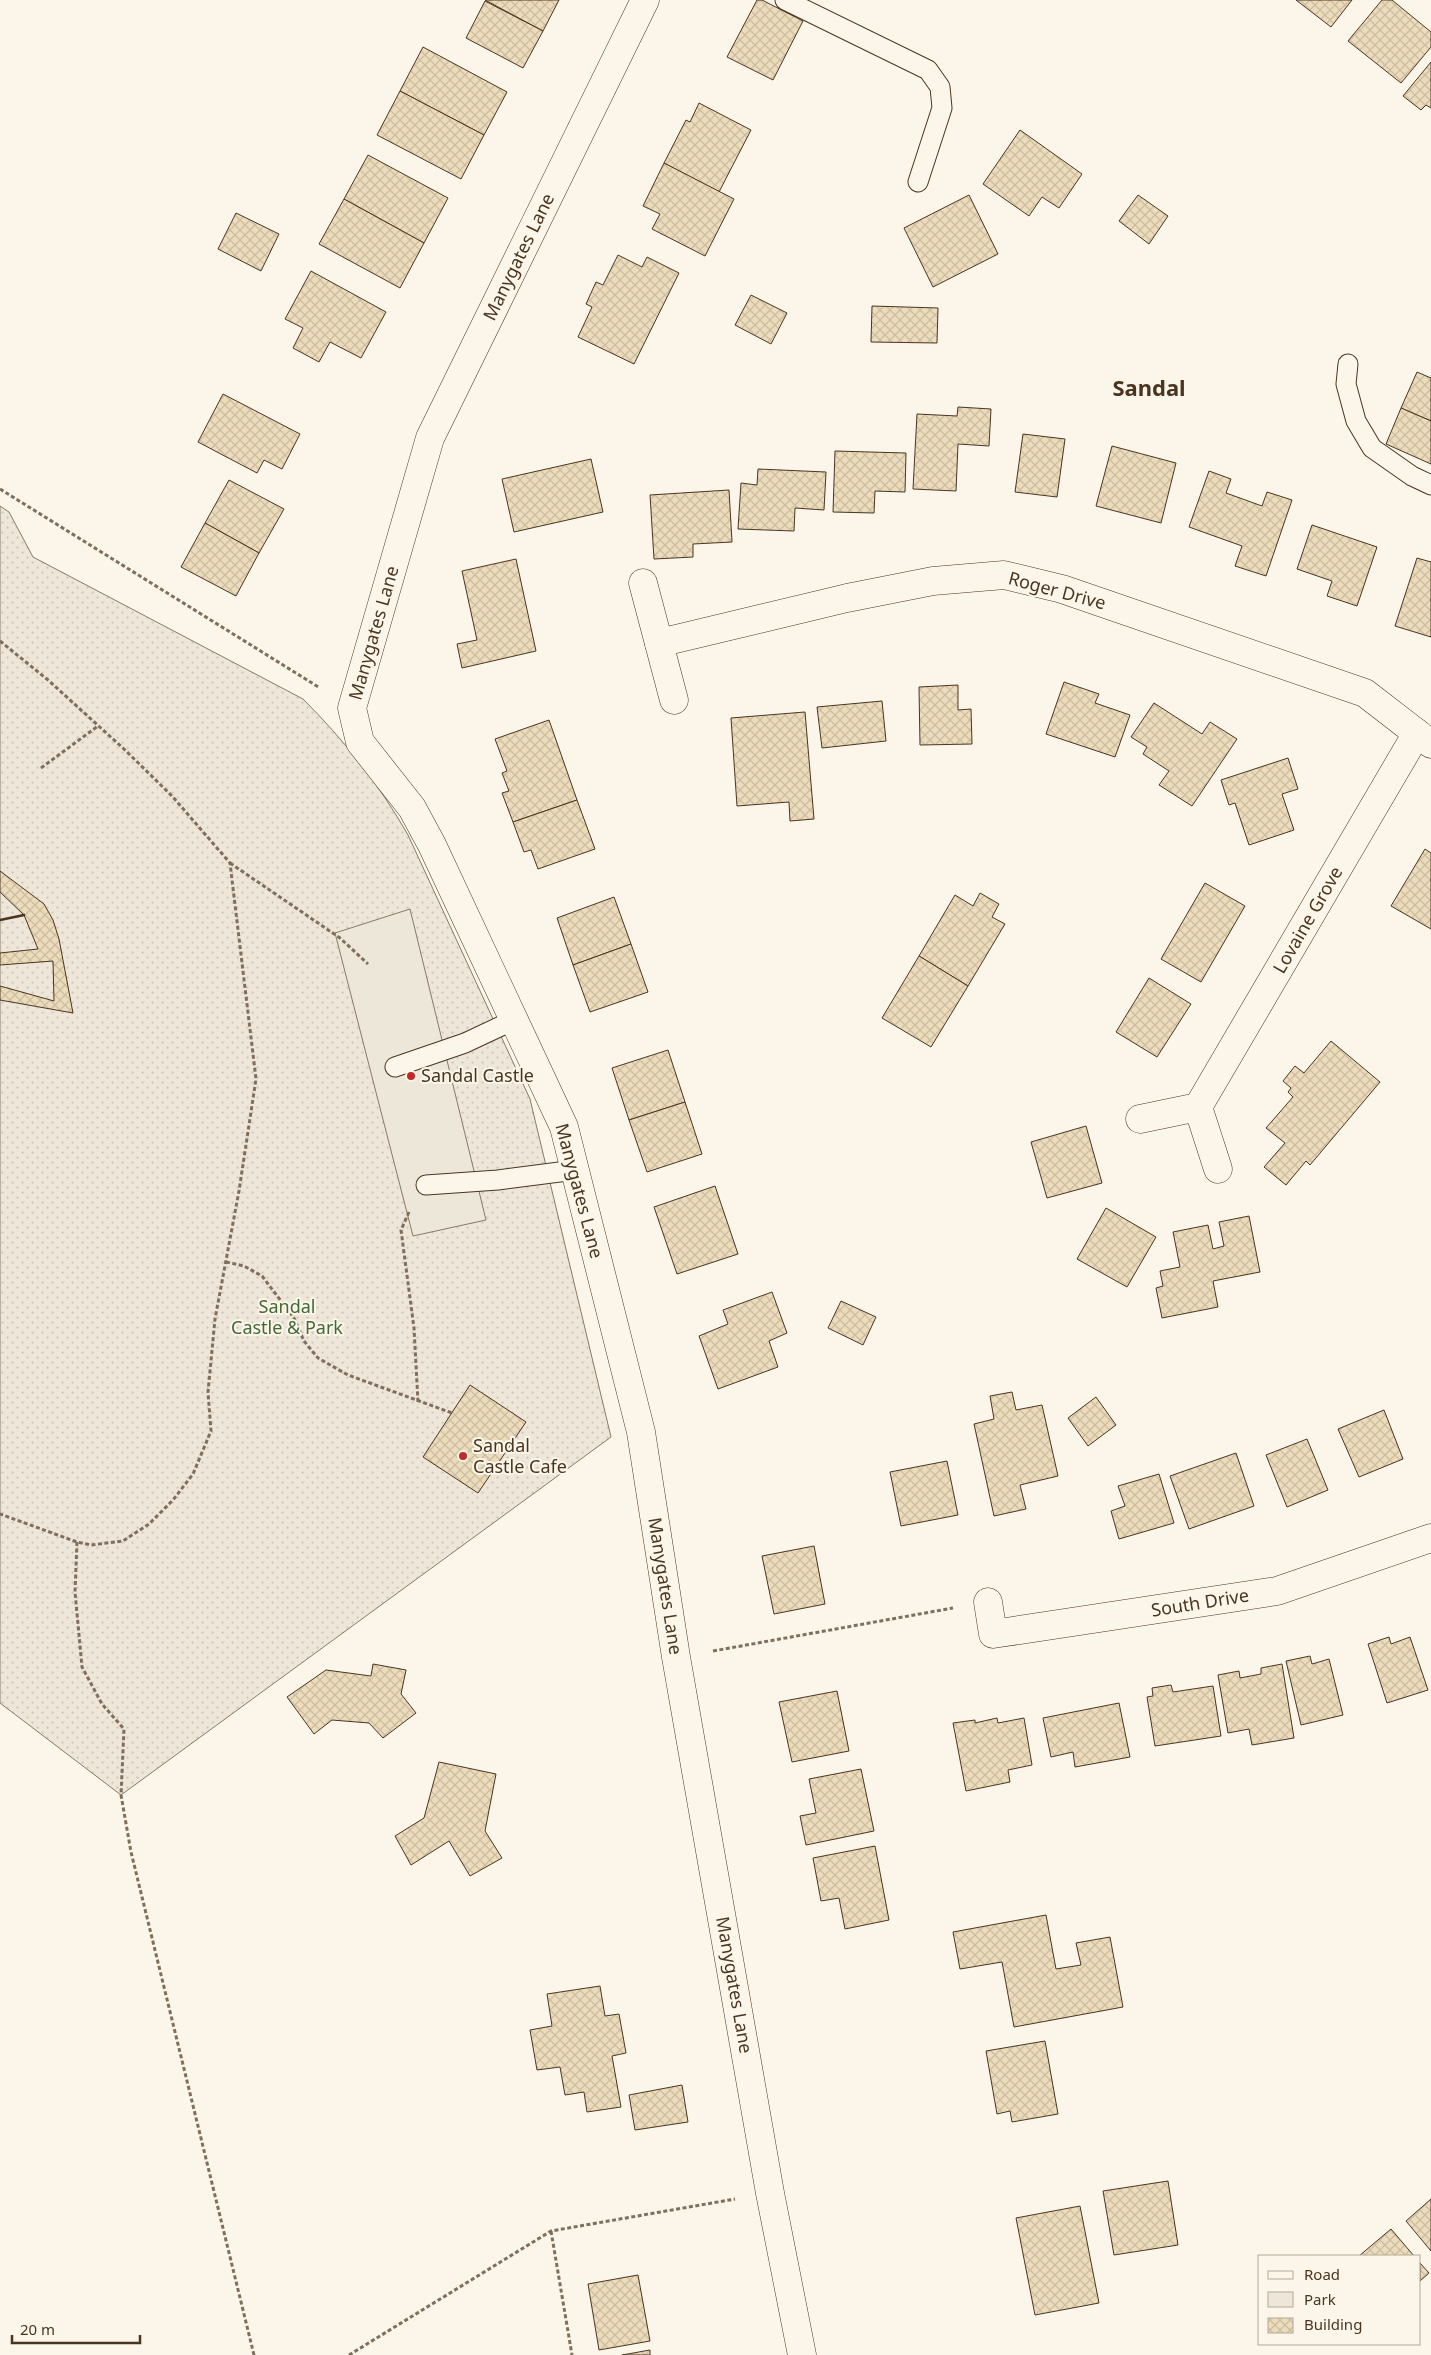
<svg xmlns="http://www.w3.org/2000/svg" width="1431" height="2355" viewBox="0 0 1431 2355" font-family="'Noto Sans',sans-serif">
	<defs>
		<pattern id="green-dots" width="8" height="8" patternUnits="userSpaceOnUse" patternTransform="scale(1.25)"><rect width="8" height="8" fill="#ede6d9"/><path d="M2 2h.1M6 6h.1" fill="none" stroke="#cdc6ba" stroke-width="1.8" stroke-linecap="round"/></pattern>
		<pattern id="building-cross-hatch" width="8" height="8" patternUnits="userSpaceOnUse" patternTransform="scale(1.25)"><rect width="8" height="8" fill="#ecdcbc"/><path d="M0 0l8 8M0 8l8-8" fill="none" stroke="#ccbda1"/></pattern>
	</defs>
	<rect width="100%" height="100%" fill="#fbf6e9"/>
	<path fill="url(#green-dots)" stroke="#887966" d="M0,506L9,512L33,557L303,699C344,740 379,784 408,835L530,1099L611,1437L121,1795L0,1703Z"/>
	<polygon fill="#ede7d9" stroke="#887966" points="410,909 486,1220 413,1236 335,933"/>
	<g fill="url(#building-cross-hatch)" stroke="#4a3520">
		<polygon points="485,0 559,0 543,31"/>
		<polygon points="757,0 762,0 803,21 773,80 727,57"/>
		<polygon points="1296,0 1352,0 1331,27"/>
		<polygon points="1382,0 1392,0 1431,32 1431,47 1401,83 1348,41"/>
		<polygon points="485,1 543,31 523,68 466,38"/>
		<polygon points="423,47 507,92 484,135 400,91"/>
		<polygon points="1431,62 1431,108 1426,105 1421,110 1403,96"/>
		<polygon points="400,91 484,135 461,179 377,135"/>
		<polygon points="699,103 751,130 719,192 664,163 686,120 690,122"/>
		<polygon points="1020,130 1082,174 1059,208 1042,197 1029,216 983,184"/>
		<polygon points="368,155 448,198 424,243 344,199"/>
		<polygon points="664,163 734,199 705,256 652,229 660,214 643,206"/>
		<polygon points="969,195 998,254 933,287 904,228"/>
		<polygon points="1138,195 1168,216 1149,244 1119,221"/>
		<polygon points="344,199 424,243 400,288 319,244"/>
		<polygon points="236,213 279,234 261,271 218,249"/>
		<polygon points="618,255 642,267 647,257 679,273 634,364 578,337 592,307 586,304 596,282 603,285"/>
		<polygon points="311,271 386,312 361,358 330,342 319,362 293,348 303,328 285,319"/>
		<polygon points="751,295 787,313 771,344 735,325"/>
		<polygon points="872,306 938,308 937,343 871,342"/>
		<polygon points="1417,372 1431,378 1431,421 1401,408"/>
		<polygon points="223,394 300,434 282,469 264,460 257,473 198,442"/>
		<polygon points="958,407 991,409 989,446 958,444 956,491 913,489 917,414 957,416"/>
		<polygon points="1401,408 1431,421 1431,464 1386,444"/>
		<polygon points="1023,434 1065,439 1057,497 1015,492"/>
		<polygon points="1112,446 1176,463 1161,523 1096,506"/>
		<polygon points="835,451 906,453 905,492 875,491 874,513 833,512"/>
		<polygon points="591,459 603,512 514,532 502,479"/>
		<polygon points="758,469 826,472 824,510 795,508 794,531 738,529 741,483 757,485"/>
		<polygon points="1209,471 1231,479 1226,493 1262,506 1267,492 1292,500 1266,576 1235,566 1242,546 1189,527"/>
		<polygon points="229,480 284,509 259,553 205,523"/>
		<polygon points="729,490 732,542 693,544 693,557 654,559 650,495"/>
		<polygon points="205,523 259,553 236,596 181,567"/>
		<polygon points="1312,525 1377,547 1357,606 1327,596 1332,581 1297,569"/>
		<polygon points="1417,558 1431,562 1431,637 1395,626"/>
		<polygon points="516,559 536,651 462,668 457,644 477,640 462,571"/>
		<polygon points="1064,682 1099,694 1095,703 1130,715 1115,757 1046,734"/>
		<polygon points="958,685 958,710 971,709 972,744 920,745 919,687"/>
		<polygon points="882,701 886,741 822,748 817,707"/>
		<polygon points="1154,703 1202,734 1210,722 1237,739 1192,806 1159,785 1169,771 1143,754 1147,747 1131,737"/>
		<polygon points="805,712 814,819 790,821 789,802 737,806 731,718"/>
		<polygon points="549,720 577,800 513,822 502,793 509,791 502,773 507,771 495,739"/>
		<polygon points="1288,758 1298,789 1282,794 1294,830 1249,845 1235,803 1229,805 1221,780"/>
		<polygon points="577,800 595,849 538,869 531,850 524,852 513,822"/>
		<polygon points="1425,849 1431,853 1431,929 1391,906"/>
		<polygon points="0,871 44,904 53,920 59,939 73,1013 0,1000 0,986 54,1001 53,961 0,965 0,953 38,949 24,915 0,892"/>
		<polygon points="1205,883 1245,906 1201,982 1161,959"/>
		<polygon points="980,893 999,904 992,917 1005,924 968,986 919,956 955,895 973,906"/>
		<polygon points="614,897 631,944 573,965 557,918"/>
		<polygon points="631,944 648,992 590,1012 573,965"/>
		<polygon points="919,956 968,986 931,1047 882,1018"/>
		<polygon points="1149,978 1191,1004 1157,1057 1116,1032"/>
		<polygon points="1331,1041 1380,1082 1310,1165 1306,1161 1286,1185 1264,1167 1285,1143 1266,1128 1293,1097 1288,1092 1291,1088 1283,1081 1295,1066 1304,1073"/>
		<polygon points="668,1050 685,1102 629,1120 612,1068"/>
		<polygon points="685,1102 702,1154 647,1172 629,1120"/>
		<polygon points="1086,1126 1102,1183 1047,1198 1031,1142"/>
		<polygon points="715,1186 738,1254 677,1274 654,1207"/>
		<polygon points="1106,1208 1156,1237 1127,1287 1077,1259"/>
		<polygon points="1249,1216 1260,1272 1213,1281 1218,1307 1162,1318 1156,1288 1163,1286 1160,1271 1180,1267 1173,1232 1208,1225 1213,1249 1224,1246 1219,1222"/>
		<polygon points="772,1292 787,1333 769,1341 778,1367 718,1389 699,1336 728,1324 723,1310"/>
		<polygon points="841,1301 876,1317 863,1345 828,1328"/>
		<polygon points="470,1385 526,1422 478,1493 423,1457"/>
		<polygon points="1012,1392 1016,1410 1042,1405 1058,1476 1020,1485 1026,1509 994,1516 974,1424 994,1419 990,1396"/>
		<polygon points="1096,1397 1116,1425 1088,1446 1068,1418"/>
		<polygon points="1384,1410 1403,1459 1359,1477 1338,1429"/>
		<polygon points="1307,1439 1328,1490 1287,1507 1266,1455"/>
		<polygon points="1236,1453 1254,1506 1189,1529 1170,1476"/>
		<polygon points="947,1461 958,1515 901,1526 890,1472"/>
		<polygon points="1159,1474 1174,1523 1119,1539 1111,1511 1125,1506 1118,1486"/>
		<polygon points="814,1546 825,1604 774,1614 762,1556"/>
		<polygon points="1389,1637 1391,1644 1410,1637 1428,1690 1387,1703 1368,1644"/>
		<polygon points="1310,1656 1312,1664 1329,1659 1343,1715 1301,1725 1286,1661"/>
		<polygon points="373,1664 406,1670 401,1694 416,1713 383,1738 369,1723 332,1720 314,1734 287,1697 326,1670 371,1676"/>
		<polygon points="1282,1664 1294,1738 1252,1745 1249,1729 1228,1733 1218,1675 1239,1671 1240,1678 1261,1674 1261,1668"/>
		<polygon points="1171,1685 1173,1692 1213,1686 1221,1736 1155,1746 1147,1697 1153,1696 1152,1688"/>
		<polygon points="837,1691 849,1751 792,1762 779,1702"/>
		<polygon points="1119,1703 1130,1757 1075,1767 1073,1752 1051,1757 1043,1718"/>
		<polygon points="997,1718 998,1723 1024,1718 1032,1765 1008,1770 1010,1782 966,1791 953,1723 975,1720 975,1723"/>
		<polygon points="439,1762 496,1774 485,1831 502,1858 470,1876 449,1841 411,1865 395,1836 424,1818"/>
		<polygon points="861,1769 874,1831 806,1845 800,1816 816,1813 809,1779"/>
		<polygon points="875,1846 889,1920 845,1929 839,1898 821,1901 813,1858"/>
		<polygon points="1046,1915 1056,1969 1081,1965 1076,1943 1110,1937 1123,2007 1014,2027 1002,1962 960,1969 953,1932"/>
		<polygon points="600,1986 605,2016 619,2014 626,2053 612,2056 621,2107 587,2112 584,2092 565,2095 560,2067 537,2070 530,2030 552,2026 547,1994"/>
		<polygon points="1045,2041 1058,2114 1012,2122 1010,2111 997,2114 986,2051"/>
		<polygon points="682,2085 688,2122 635,2130 629,2095"/>
		<polygon points="1168,2181 1178,2245 1114,2255 1103,2191"/>
		<polygon points="1431,2199 1431,2251 1406,2221"/>
		<polygon points="1080,2206 1099,2303 1035,2315 1016,2218"/>
		<polygon points="1391,2229 1414,2256 1359,2256"/>
		<polygon points="1420,2263 1429,2273 1420,2281"/>
		<polygon points="638,2275 650,2341 599,2350 588,2284"/>
		<polygon points="650,2350 650,2355 622,2355"/>
	</g>
	<g fill="none" stroke-linecap="round" stroke-linejoin="round">
		<g stroke="#4a3520" stroke-width="21">
			<g id="service">
				<polyline points="785,0 928,70 940,87 942,108 918,182"/>
				<polyline points="1348,364 1346,384 1356,421 1372,448 1412,476 1431,485"/>
				<polyline points="395,1067 465,1043 514,1020"/>
				<polyline points="426,1185 498,1180 575,1170"/>
			</g>
		</g>
		<g stroke="#4a3520" stroke-width="29">
			<g id="minor">
				<polyline points="643,583 674,700"/>
				<polyline points="659,643 847,598 933,581 1004,575 1062,589 1365,693 1431,744"/>
				<polyline points="1198,1107 1417,733"/>
				<polyline points="1140,1119 1198,1107 1218,1169"/>
				<polyline points="988,1602 993,1634 1277,1591 1431,1538"/>
			</g>
		</g>
		<g stroke="#4a3520" stroke-width="29">
			<polyline id="tertiary" points="645,0 430,438 352,708 360,742 412,808 432,845 564,1127 641,1432 676,1657 770,2193 802,2355"/>
		</g>
		<g stroke="#7f6f5c" stroke-width="3" stroke-dasharray="4 2.5" stroke-linecap="butt">
			<polyline points="0,489 320,688"/>
			<polyline points="0,641 48,680 124,749 172,796 230,863 256,1079 239,1191 215,1319 208,1392 211,1431 193,1474 173,1500 149,1524 123,1541 91,1545 77,1542 0,1514"/>
			<polyline points="41,768 98,726"/>
			<polyline points="230,863 340,938 368,964"/>
			<polyline points="409,1212 401,1230 414,1328 418,1402"/>
			<polyline points="226,1262 244,1266 262,1276 294,1318 304,1341 318,1358 348,1375 452,1413"/>
			<polyline points="77,1542 75,1592 82,1667 102,1704 124,1729 121,1795 131,1852 254,2355"/>
			<polyline points="713,1651 953,1608"/>
			<polyline points="551,2231 572,2355"/>
			<polyline points="349,2355 551,2231 735,2199"/>
		</g>
		<use href="#service" stroke="#fbf6e9" stroke-width="19"/>
		<use href="#minor" stroke="#fbf6e9" stroke-width="28"/>
		<use href="#tertiary" stroke="#fbf6e9" stroke-width="28"/>
		<polyline stroke="#4a3520" stroke-width="2.5" points="0,920 24,915"/>
	</g>
	<g fill="#c62828" stroke="#fbf6e9" stroke-width="2">
		<circle cx="411" cy="1076" r="5"/>
		<circle cx="463" cy="1456" r="5"/>
	</g>
	<g text-anchor="middle" stroke-width="4" stroke-linejoin="round" paint-order="stroke">
		<g font-size="18" fill="#4a3520" stroke="#fbf6e9">
			<text transform="translate(519 257) rotate(-64)" y="6">Manygates Lane</text>
			<text transform="translate(1057 591) rotate(15)" y="6">Roger Drive</text>
			<text transform="translate(374 633) rotate(-74)" y="6">Manygates Lane</text>
			<text transform="translate(1308 920) rotate(-60)" y="6">Lovaine Grove</text>
			<text transform="translate(579 1191) rotate(75)" y="6">Manygates Lane</text>
			<text transform="translate(665 1586) rotate(81)" y="6">Manygates Lane</text>
			<text transform="translate(1200 1603) rotate(-9)" y="6">South Drive</text>
			<text transform="translate(734 1985) rotate(80)" y="6">Manygates Lane</text>
		</g>
		<g font-size="18" fill="#4a3520" stroke="#fbf6e9" text-anchor="start">
			<text x="421" y="1082">Sandal Castle</text>
			<text x="473" y="1452">Sandal<tspan x="473" dy="21">Castle Cafe</tspan></text>
		</g>
		<g font-size="18" fill="#436837" stroke="#fbf6e9">
			<text x="287" y="1313">Sandal<tspan x="287" dy="21">Castle &amp; Park</tspan></text>
		</g>
		<g font-size="22" font-weight="bold" fill="#4a3520" stroke="#fbf6e9">
			<text x="1149" y="396">Sandal</text>
		</g>
	</g>
	<rect x="1258" y="2255" width="162" height="90" fill="#fbf6e9" stroke="#b4a999"/>
	<rect x="1268" y="2271" width="25" height="8" fill="#fbf6e9" stroke="#b4a999"/>
	<text x="1304" y="2280" font-size="15" fill="#4a3520">Road</text>
	<rect x="1268" y="2292" width="25" height="15" fill="#ede6d9" stroke="#b4a999"/>
	<text x="1304" y="2305" font-size="15" fill="#4a3520">Park</text>
	<rect x="1268" y="2318" width="25" height="15" fill="url(#building-cross-hatch)" stroke="#b4a999"/>
	<text x="1304" y="2330" font-size="15" fill="#4a3520">Building</text>
	<path d="M12 2335v8h128v-8" fill="none" stroke="#4a3520" stroke-width="2.5"/>
	<text x="20" y="2335" font-size="15" fill="#4a3520" stroke="#fbf6e9" stroke-width="4" paint-order="stroke">20 m</text>
</svg>
